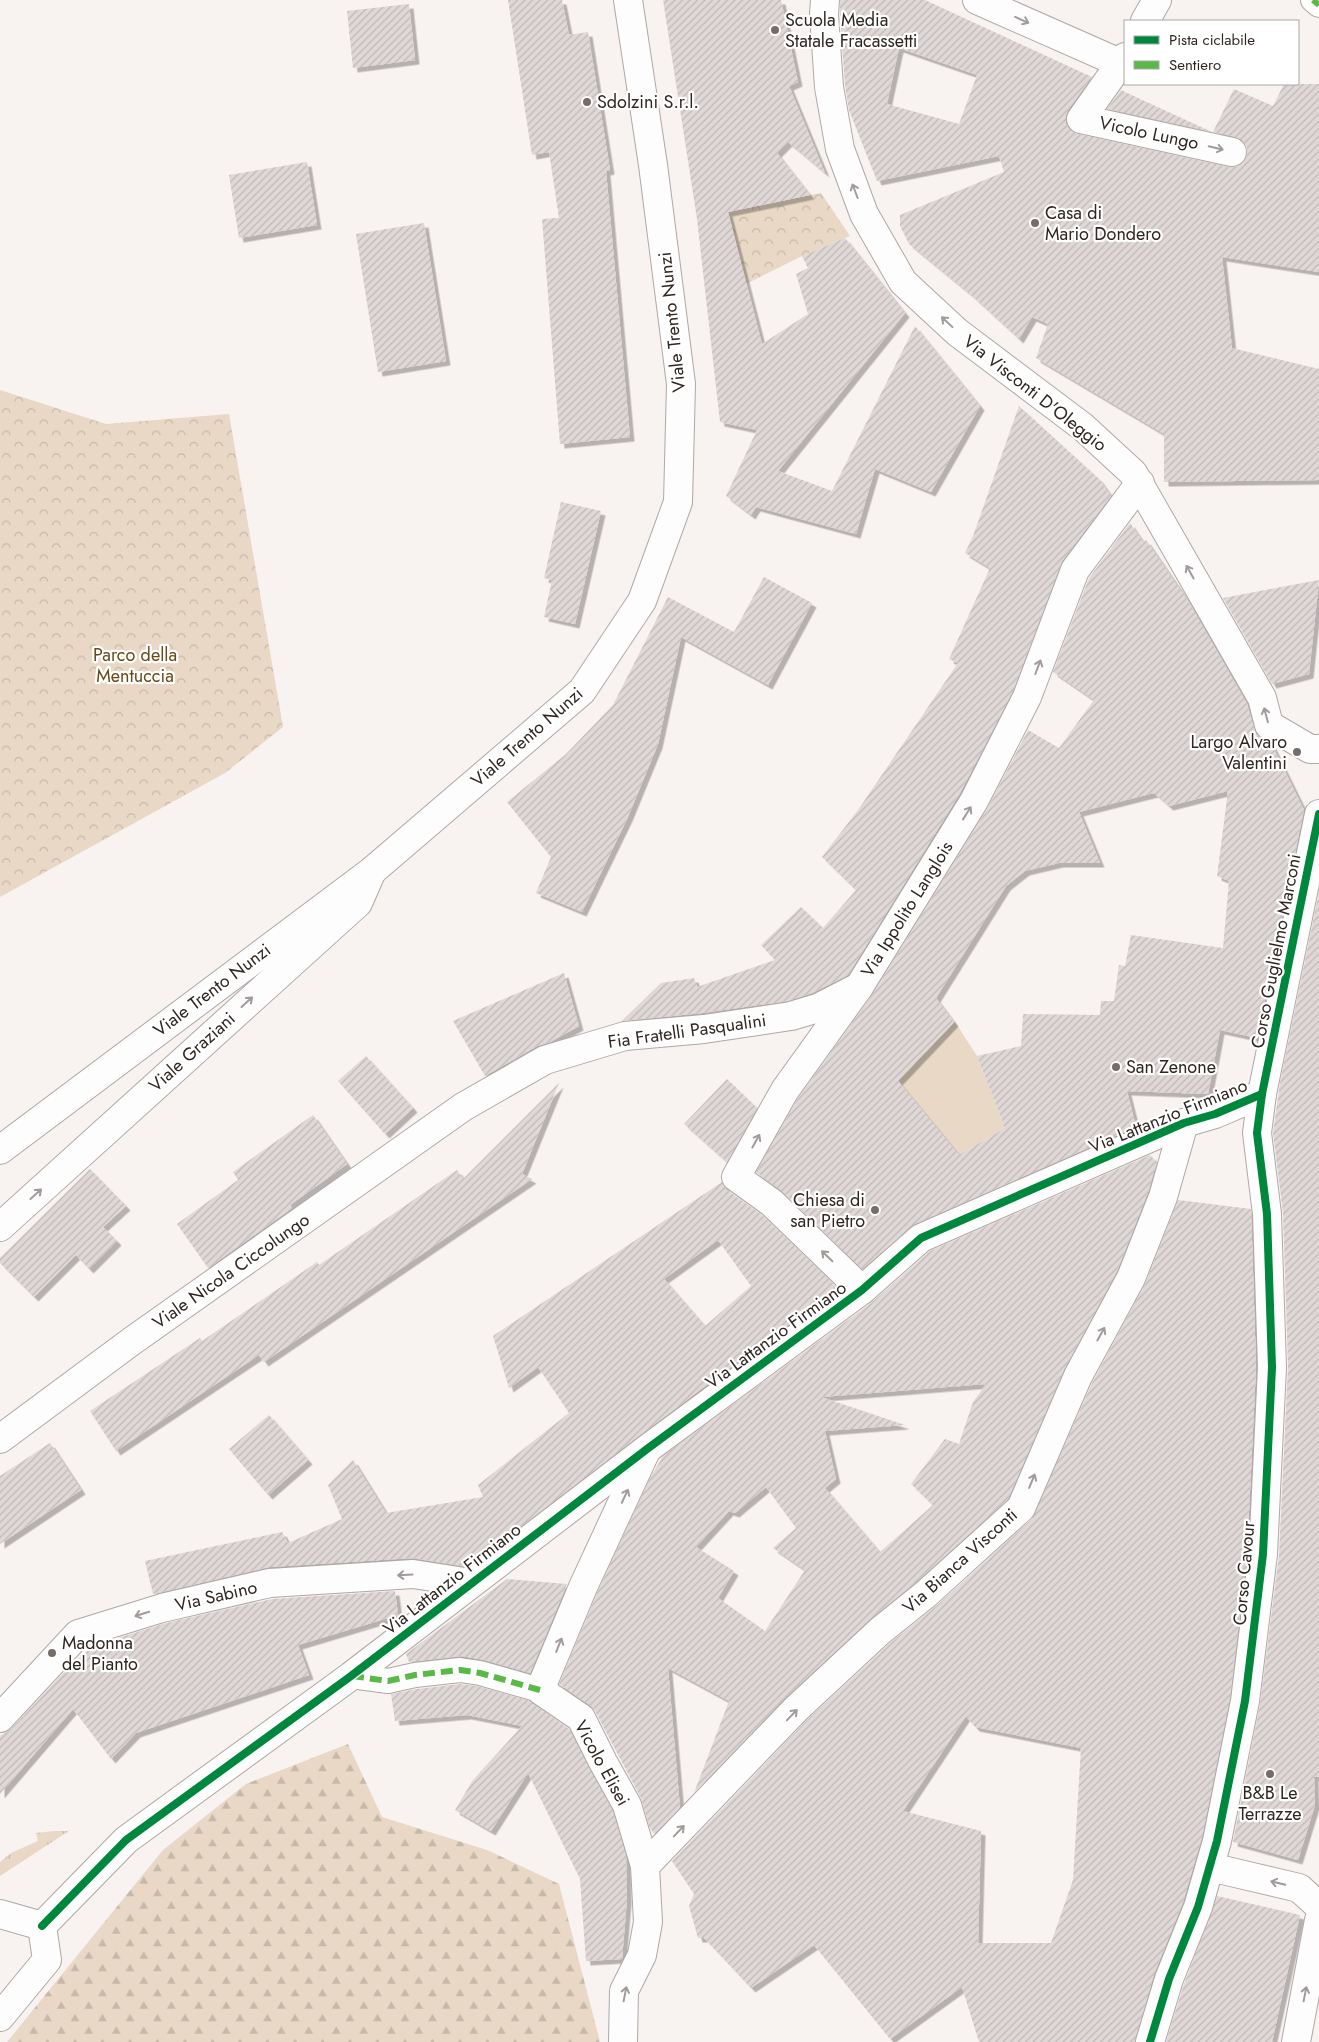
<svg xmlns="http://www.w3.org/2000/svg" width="1319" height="2042" viewBox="0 0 1319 2042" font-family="Jost,sans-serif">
	<defs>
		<pattern id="grass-tufts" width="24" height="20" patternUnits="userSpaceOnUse" patternTransform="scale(1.25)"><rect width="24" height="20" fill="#e8d8c5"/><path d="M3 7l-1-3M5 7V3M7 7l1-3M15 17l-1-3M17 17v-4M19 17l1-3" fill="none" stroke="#c7b9a9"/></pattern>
		<pattern id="forest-firs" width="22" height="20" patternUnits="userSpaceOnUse" patternTransform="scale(1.25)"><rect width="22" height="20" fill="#e8d8c5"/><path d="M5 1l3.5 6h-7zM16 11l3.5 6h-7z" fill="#c7b9a9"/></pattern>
		<pattern id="park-crowns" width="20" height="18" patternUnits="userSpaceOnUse" patternTransform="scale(1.25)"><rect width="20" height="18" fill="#e8d8c5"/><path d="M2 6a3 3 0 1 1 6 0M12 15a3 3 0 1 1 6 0" fill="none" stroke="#c7b9a9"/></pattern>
		<pattern id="building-hatch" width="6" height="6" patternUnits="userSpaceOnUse" patternTransform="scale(1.25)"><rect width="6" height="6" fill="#e0d7d7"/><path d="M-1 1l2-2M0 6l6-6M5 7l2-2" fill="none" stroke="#c0b8b8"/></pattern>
		<filter id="shadow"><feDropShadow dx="4.5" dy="4.5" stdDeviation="0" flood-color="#0004"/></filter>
	</defs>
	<rect width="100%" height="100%" fill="#f8f2f0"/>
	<polygon fill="url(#grass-tufts)" points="54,1831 69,1831 0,1876 0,1862 11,1853 38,1841 36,1833"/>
	<polygon fill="url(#forest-firs)" points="348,1744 382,1817 487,1850 559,1884 600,2042 7,2042 163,1850 246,1784"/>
	<g fill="url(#park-crowns)">
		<polygon points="821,193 850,236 802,256 746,284 728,212"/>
		<polygon points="0,390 106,424 229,414 283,727 225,773 0,897"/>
	</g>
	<polygon fill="#e8d8c5" points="955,1022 977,1056 1005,1128 959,1155 882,1061 925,1053"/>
	<g fill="url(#building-hatch)" fill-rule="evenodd" filter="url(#shadow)">
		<polygon points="508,0 562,0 569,35 588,32 610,170 606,171 630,437 560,444 542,219 559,218 549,152 532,155"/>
		<polygon points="663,0 781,0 798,82 789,86 825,173 788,142 777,153 810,195 728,212 762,344 808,314 796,274 808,268 802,256 845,238 905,313 778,471 832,491 915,326 980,406 931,492 875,469 856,534 756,507 751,515 726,496 757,430 720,422 697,219"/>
		<path d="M840,0H925L1092,77L1068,110L1066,117V124L1071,131L1078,134L1229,167H1236L1243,163L1247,155V147L1242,140L1235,137L1213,132L1234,89L1273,106L1284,84H1319V272L1222,257L1232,348L1319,369V480L1164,482V434L1036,358L1048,324L1032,317L1019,339L969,293L909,244L900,226V215L1004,172L999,156L877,181L849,110L845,85L840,14ZM899,48L977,75L959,124L887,104Z"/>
		<polygon points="409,4 415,60 353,68 347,11"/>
		<polygon points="1121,90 1138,98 1212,132 1107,109"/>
		<polygon points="307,162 317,225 239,238 229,175"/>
		<polygon points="424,223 446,361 378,372 356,234"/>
		<polygon points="1019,406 1099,479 1111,496 1062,561 1013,691 960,793 848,975 812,993 788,1001 702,1013 622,1021 661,983 694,978 697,987 775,960 761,945 801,907 823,928 856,890 822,857 858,810 958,663 949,659 990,568 965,553 973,536"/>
		<polygon points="561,502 601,511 575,624 544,617 552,580 544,578"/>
		<path d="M1130,523L1143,542L1146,540L1190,604L1247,704L1256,734L1272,745L1304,810L1257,1038L1220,1030L1208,1094L1127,1091L1136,1127L915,1224L862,1269L783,1192L756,1172L798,1098L872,995L987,809L1028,730L1059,748L1094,700L1053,672L1089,578ZM1228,791L1217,876L1229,881L1223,948L1131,935L1125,966L1119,965L1114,1001H1101L1100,1015L1023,1014L1021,1046L977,1056L1005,1128L959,1155L898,1081L954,1022L936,998L1006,886L1025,871L1059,863H1100L1079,812L1154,793L1169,806Z"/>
		<polygon points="764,577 812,603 768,685 681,637 658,744 628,817 582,912 536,893 551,857 507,802 566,754 613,705 668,597 734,632"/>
		<polygon points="1319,580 1309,674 1272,684 1223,598"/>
		<polygon points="1319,892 1319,1777 1314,1777 1315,1805 1298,1860 1233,1842 1260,1704 1279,1555 1288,1366 1283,1213 1273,1133 1280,1083"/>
		<polygon points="564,973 579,1026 550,1042 537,1046 485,1076 453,1021"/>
		<polygon points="366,1056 413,1108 385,1134 338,1081"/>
		<polygon points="727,1079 757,1108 727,1162 684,1124"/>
		<polygon points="559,1083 522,1174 532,1179 264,1362 259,1355 116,1451 90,1411 200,1338 202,1341 317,1262 319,1265 457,1170 463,1179"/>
		<polygon points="313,1115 347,1164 290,1205 292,1208 208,1268 177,1224 238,1180 233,1172"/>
		<path d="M1150,1155L1157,1162L1148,1192L1117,1271L1064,1370L1008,1499L916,1582L869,1620L785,1698L694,1793L729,1701L668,1668L680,1808L654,1834L649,1826L641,1798L595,1711L590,1705L559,1684L597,1593L650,1478L663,1456L871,1303L930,1251ZM986,1384L973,1402L959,1444L945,1439L911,1484L933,1505L880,1552L825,1488L836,1479L825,1431L905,1425L821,1397ZM766,1487L796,1528L773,1548L805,1570L765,1631L718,1598L734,1571L696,1547L729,1511L735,1513Z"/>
		<polygon points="90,1169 126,1206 103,1227 117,1241 89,1269 76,1255 34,1297 0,1263 0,1258"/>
		<path d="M722,1182L727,1190L762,1215L838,1288L703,1388L705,1386L468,1567L412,1558L269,1567L153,1594L145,1561L282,1532L288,1543L342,1519L328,1485L353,1460L386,1513L483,1497L478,1485L569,1413L538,1367L509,1388L493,1336ZM718,1240L751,1286L705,1326L664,1279Z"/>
		<path d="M1178,1200L1251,1209L1256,1367L1247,1553L1230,1699L1202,1837L1183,1902L1154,1974L1135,2042H979L962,1987L890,2039L814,1945L751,1988L704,1938H698L689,1906L694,1894L672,1861L807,1720L890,1643L936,1606L1032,1519L1092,1383L1145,1284ZM966,1716L975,1727L1081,1748L1073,1880L1051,1943H978L981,1831L903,1811Z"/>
		<polygon points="269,1415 308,1460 268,1495 229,1449"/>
		<polygon points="50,1443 81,1490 0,1544 0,1476"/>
		<polygon points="507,1579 567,1584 530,1673 484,1660 462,1656 409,1662 406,1654"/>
		<polygon points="395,1591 398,1615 298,1645 309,1675 136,1733 111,1759 73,1709 0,1794 0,1736 11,1729 69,1667 93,1646 166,1623 272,1599"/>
		<polygon points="460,1684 477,1686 530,1701 569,1729 613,1811 626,1855 627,1899 622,1959 586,1961 580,1879 528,1773 491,1831 455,1810 473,1780 522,1726 467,1715 395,1721 391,1694 417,1689"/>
		<polygon points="1217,1896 1300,1915 1272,2042 1166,2042 1184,1984"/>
	</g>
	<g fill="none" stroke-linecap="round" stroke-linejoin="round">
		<g stroke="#afa8a5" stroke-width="26">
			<g id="pedestrian">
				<polyline points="1313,0 1319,5"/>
				<polyline points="351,1676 388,1681 415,1675 460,1670 480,1673 540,1690"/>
			</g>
		</g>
		<g stroke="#afa8a5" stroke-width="30">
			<g id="minor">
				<polyline points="825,0 824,14 829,87 840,149 864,214 903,282 957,332 1083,427 1133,473 1262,698 1269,725 1310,749 1319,749"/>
				<polyline points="977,0 1122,64"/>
				<polyline points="1145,21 1157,0"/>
				<polyline points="1125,57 1081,119 1232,152"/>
				<polyline points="0,1227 358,903 372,871"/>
				<polyline points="862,1290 772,1203 736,1177 785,1090 859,987 974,801 1027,697 1075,570 1140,483"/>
				<polyline points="0,1439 132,1341 463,1107 545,1060 625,1036 704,1029 791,1016 818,1008 859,987"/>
				<polyline points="0,1718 78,1634 162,1608 270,1583 413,1574 471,1583"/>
				<polyline points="645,1866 796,1709 880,1631 926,1594 1021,1508 1078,1376 1131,1278 1163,1197 1184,1123"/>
				<polyline points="1210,1867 1299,1888 1319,1906"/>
				<polyline points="0,1914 42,1926"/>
				<polyline points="42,1926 126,1840 351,1676 647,1449 862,1290 921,1238 1184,1123 1215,1114 1262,1094"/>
				<polyline points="0,2017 47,1960 42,1926"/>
				<polyline points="623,2042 624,1991 642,1955 648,1922 645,1866 627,1805 603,1762 581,1718 540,1690 583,1587 645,1453"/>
				<polyline points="1150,2042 1169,1979 1198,1907 1217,1841 1245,1701 1263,1554 1272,1367 1267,1214 1257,1133 1262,1094 1319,814"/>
				<polyline points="1296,2042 1319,1920"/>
			</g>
		</g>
		<g stroke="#afa8a5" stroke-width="30">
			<polyline id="secondary" points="0,1150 372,871 582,691 642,601 678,502 681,384 653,165 628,0"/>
		</g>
		<use href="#pedestrian" stroke="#fefdfd" stroke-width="24"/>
		<use href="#minor" stroke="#fefdfd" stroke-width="28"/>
		<use href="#secondary" stroke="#fefdfd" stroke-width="28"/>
		<g stroke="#58b947" stroke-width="6" stroke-dasharray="12 6" stroke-linecap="butt">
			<polyline points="1313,0 1319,5"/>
			<polyline points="352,1676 388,1681 415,1675 460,1670 480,1673 540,1690"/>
		</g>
		<g stroke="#fff" stroke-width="11">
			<g id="cycleway">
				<polyline points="42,1926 126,1840 351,1676 647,1449 862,1290 921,1238 1184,1123 1215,1114 1262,1094"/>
				<polyline points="1150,2042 1169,1979 1198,1907 1217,1841 1245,1701 1263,1554 1272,1367 1267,1214 1257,1133 1262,1094 1319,814"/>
			</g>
		</g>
		<use href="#cycleway" stroke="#00873e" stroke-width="8"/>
	</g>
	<defs><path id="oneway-shaft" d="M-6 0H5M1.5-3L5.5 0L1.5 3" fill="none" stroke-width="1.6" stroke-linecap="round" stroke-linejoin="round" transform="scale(1.25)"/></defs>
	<g stroke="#a19c9a">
		<use href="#oneway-shaft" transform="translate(1022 20) rotate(24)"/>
		<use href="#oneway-shaft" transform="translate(1216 148) rotate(14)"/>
		<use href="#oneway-shaft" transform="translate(855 191) rotate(-111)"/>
		<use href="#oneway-shaft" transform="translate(947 322) rotate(-137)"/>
		<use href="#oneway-shaft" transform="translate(1190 572) rotate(-119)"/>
		<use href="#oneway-shaft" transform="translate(1038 667) rotate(-69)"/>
		<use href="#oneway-shaft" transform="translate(1266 715) rotate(-105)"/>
		<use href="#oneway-shaft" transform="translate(967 813) rotate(-58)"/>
		<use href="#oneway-shaft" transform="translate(247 1002) rotate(-42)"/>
		<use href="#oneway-shaft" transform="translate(756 1141) rotate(-61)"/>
		<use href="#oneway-shaft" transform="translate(36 1194) rotate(-42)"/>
		<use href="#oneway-shaft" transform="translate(827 1256) rotate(-136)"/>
		<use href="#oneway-shaft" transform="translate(1101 1334) rotate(-61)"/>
		<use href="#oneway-shaft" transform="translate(1032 1481) rotate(-67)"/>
		<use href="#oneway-shaft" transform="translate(625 1496) rotate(-65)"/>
		<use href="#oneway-shaft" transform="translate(405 1575) rotate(177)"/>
		<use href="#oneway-shaft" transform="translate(142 1614) rotate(163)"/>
		<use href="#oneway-shaft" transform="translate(559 1645) rotate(-68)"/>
		<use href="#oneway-shaft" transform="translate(792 1715) rotate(-46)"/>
		<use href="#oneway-shaft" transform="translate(679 1831) rotate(-46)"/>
		<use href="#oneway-shaft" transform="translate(1278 1883) rotate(-166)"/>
		<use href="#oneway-shaft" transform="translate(625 1994) rotate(-79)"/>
		<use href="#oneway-shaft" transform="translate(1305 1994) rotate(-79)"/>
	</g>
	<g fill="#756d69" stroke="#fff" stroke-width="2">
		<circle cx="775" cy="30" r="5"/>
		<circle cx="587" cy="102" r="5"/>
		<circle cx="1035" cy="223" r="5"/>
		<circle cx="1297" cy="752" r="5"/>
		<circle cx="1116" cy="1067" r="5"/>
		<circle cx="875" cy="1210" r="5"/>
		<circle cx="52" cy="1653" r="5"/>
		<circle cx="1270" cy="1774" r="5"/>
	</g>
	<g text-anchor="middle" stroke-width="4.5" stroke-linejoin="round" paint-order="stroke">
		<g font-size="18" fill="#2f2521" stroke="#fff" text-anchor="start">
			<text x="785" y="26">Scuola Media<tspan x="785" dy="21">Statale Fracassetti</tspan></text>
			<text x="597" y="108">Sdolzini S.r.l.</text>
			<text x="1045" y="219">Casa di<tspan x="1045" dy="21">Mario Dondero</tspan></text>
			<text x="1287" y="748" text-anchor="end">Largo Alvaro<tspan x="1287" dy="21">Valentini</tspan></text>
			<text x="1126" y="1073">San Zenone</text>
			<text x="865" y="1206" text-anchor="end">Chiesa di<tspan x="865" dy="21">san Pietro</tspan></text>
			<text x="62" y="1649">Madonna<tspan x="62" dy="21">del Pianto</tspan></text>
			<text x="1270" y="1799" text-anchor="middle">B&amp;B Le<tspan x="1270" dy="21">Terrazze</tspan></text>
		</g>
		<g font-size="18" fill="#2f2521" stroke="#fff">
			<text transform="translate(1149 133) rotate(12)" y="6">Vicolo Lungo</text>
			<text transform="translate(672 322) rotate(-96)" y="6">Viale Trento Nunzi</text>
			<text transform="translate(1035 393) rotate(38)" y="6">Via Visconti D'Oleggio</text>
			<text transform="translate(527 737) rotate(-41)" y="6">Viale Trento Nunzi</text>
			<text transform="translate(907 909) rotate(-58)" y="6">Via Ippolito Langlois</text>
			<text transform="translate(1276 951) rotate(-79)" y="6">Corso Guglielmo Marconi</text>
			<text transform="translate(212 990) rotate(-37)" y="6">Viale Trento Nunzi</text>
			<text transform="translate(687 1031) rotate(-8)" y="6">Fia Fratelli Pasqualini</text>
			<text transform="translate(192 1052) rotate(-42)" y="6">Viale Graziani</text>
			<text transform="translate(1168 1116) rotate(-22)" y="6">Via Lattanzio Firmiano</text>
			<text transform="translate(231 1271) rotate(-35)" y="6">Viale Nicola Ciccolungo</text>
			<text transform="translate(776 1335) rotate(-36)" y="6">Via Lattanzio Firmiano</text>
			<text transform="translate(960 1561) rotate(-42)" y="6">Via Bianca Visconti</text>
			<text transform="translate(1244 1573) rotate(-85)" y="6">Corso Cavour</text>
			<text transform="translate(452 1579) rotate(-38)" y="6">Via Lattanzio Firmiano</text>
			<text transform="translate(216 1596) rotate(-13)" y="6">Via Sabino</text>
			<text transform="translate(602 1763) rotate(61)" y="6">Vicolo Elisei</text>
		</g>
		<g font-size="18" fill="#694816" stroke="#fff">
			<text x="135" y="661">Parco della<tspan x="135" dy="21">Mentuccia</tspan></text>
		</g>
	</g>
	<rect x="1124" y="20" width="175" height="65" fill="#ffffff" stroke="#aca8a6"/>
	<rect x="1134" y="36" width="25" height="8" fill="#00873e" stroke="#aca8a6"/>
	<text x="1169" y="45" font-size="15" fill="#2f2521">Pista ciclabile</text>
	<rect x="1134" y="61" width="25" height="8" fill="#58b947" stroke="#aca8a6"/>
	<text x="1169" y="70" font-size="15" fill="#2f2521">Sentiero</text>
</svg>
